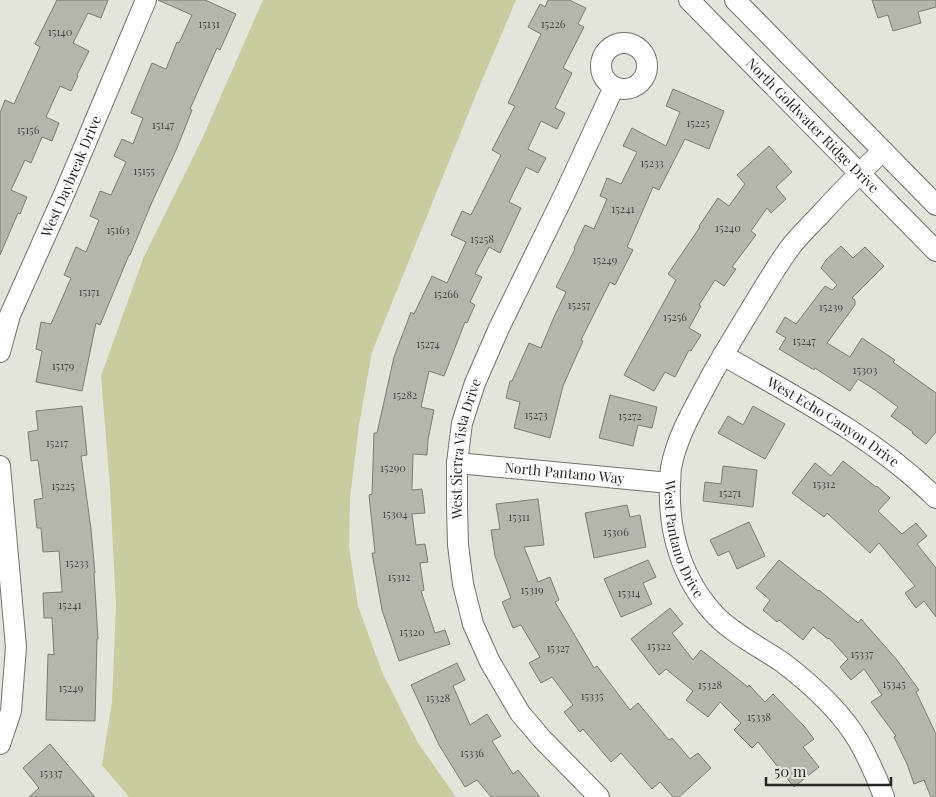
<svg xmlns="http://www.w3.org/2000/svg" width="936" height="797" viewBox="0 0 936 797" font-family="'Playfair Display',serif">
	<rect width="100%" height="100%" fill="#e3e4da"/>
	<polygon fill="#cacb9e" points="263,0 516,0 477,92 372,352 359,425 350,498 349,547 358,606 382,672 418,743 456,797 129,797 102,765 112,702 116,606 110,487 101,376 143,259 202,139"/>
	<g fill="#b4b5ab" stroke="#7d7d74">
		<polygon points="57,0 108,0 101,18 88,13 73,43 89,51 77,75 78,76 71,91 60,86 46,117 59,123 52,141 42,137 31,163 25,160 11,190 27,197 20,214 18,213 0,255 0,113 5,100 14,104 40,47 35,44"/>
		<polygon points="158,0 205,0 236,14 220,50 217,48 190,109 192,110 177,148 152,202 130,255 129,255 100,325 96,323 82,391 36,382 42,351 36,349 41,322 51,324 71,278 64,275 76,247 86,252 99,220 90,216 100,191 111,195 126,162 114,156 122,139 133,144 143,118 131,113 152,63 166,69 177,42 179,43 192,15"/>
		<polygon points="548,0 569,0 586,8 578,24 584,27 563,68 572,73 555,108 565,113 557,129 541,121 528,149 546,158 538,173 526,167 509,202 521,208 500,253 489,247 475,274 482,277 470,302 475,305 467,323 465,322 444,376 429,371 421,407 434,410 428,440 427,455 413,454 412,490 422,489 425,513 412,514 416,545 425,544 428,562 420,563 424,590 421,591 435,633 445,630 450,644 399,661 382,610 372,553 375,553 369,495 372,494 374,433 377,433 394,357 411,312 414,314 432,276 447,283 466,242 451,235 462,211 471,215 501,155 492,150 515,106 508,103 541,34 528,27 540,4 545,7"/>
		<polygon points="872,0 936,0 936,7 918,12 921,23 893,31 888,15 878,18"/>
		<polygon points="673,89 724,111 709,149 685,139 659,190 653,187 627,247 633,250 615,285 610,282 581,340 583,341 563,386 550,438 514,428 520,402 506,398 510,381 512,381 529,343 541,348 554,317 566,292 556,287 575,249 574,248 585,225 594,229 607,199 600,196 607,178 621,184 637,152 623,146 632,128 666,146 680,112 666,106"/>
		<polygon points="769,146 792,172 776,187 786,199 771,213 767,208 751,231 756,235 732,267 736,269 724,286 715,280 699,305 701,306 689,328 701,335 691,351 689,350 675,377 665,372 654,391 624,375 676,280 668,274 700,227 699,226 718,198 729,206 745,184 737,175"/>
		<polygon points="841,246 853,258 865,247 884,266 852,298 855,300 855,305 827,343 850,357 862,338 895,360 893,362 936,393 936,432 926,444 912,433 913,432 891,416 898,407 875,390 858,379 850,391 815,368 814,370 779,349 786,338 776,332 785,317 796,324 825,286 832,290 837,285 821,268 826,260"/>
		<polygon points="610,395 657,407 652,428 638,425 633,446 599,438"/>
		<polygon points="82,406 87,455 81,456 91,529 95,573 94,573 98,639 97,639 95,721 46,720 48,654 54,655 52,618 44,618 43,593 62,592 59,551 43,552 41,528 37,528 34,500 43,498 38,460 31,461 28,432 38,430 36,411"/>
		<polygon points="753,406 785,424 765,459 718,433 728,416 743,425"/>
		<polygon points="843,461 876,487 877,486 890,498 878,511 902,534 916,523 927,536 917,544 936,568 936,617 924,601 916,608 905,593 915,586 879,543 870,553 827,513 824,517 792,493 815,463 831,476"/>
		<polygon points="723,466 757,470 753,507 703,501 705,482 721,484"/>
		<polygon points="538,499 544,545 524,547 538,582 550,577 559,600 555,602 594,668 597,666 630,710 638,703 669,740 672,738 690,759 698,753 711,768 679,797 673,797 660,782 652,789 621,753 611,762 583,729 580,732 564,712 573,705 552,677 541,683 529,663 540,657 521,625 513,628 502,602 511,598 495,556 491,530 500,529 496,504"/>
		<polygon points="627,505 630,517 640,515 646,547 594,558 585,513"/>
		<polygon points="749,522 765,556 737,569 729,551 718,556 710,540"/>
		<polygon points="648,560 656,577 643,583 652,604 621,617 604,579"/>
		<polygon points="779,560 818,591 819,590 858,623 861,619 897,660 919,690 916,692 936,734 936,797 931,797 924,780 914,784 907,764 894,737 896,736 871,702 882,695 864,669 851,680 840,667 848,659 829,638 828,639 813,627 803,640 779,620 777,622 763,610 770,600 756,588"/>
		<polygon points="670,608 683,624 672,633 693,660 701,650 748,687 749,685 765,702 773,694 804,726 814,739 803,747 819,767 794,787 758,742 752,748 734,730 741,723 720,702 708,717 686,700 693,691 666,669 659,675 631,639"/>
		<polygon points="457,663 465,680 453,686 470,725 487,714 501,736 492,741 513,774 518,770 540,797 491,797 477,780 465,787 439,745 411,685"/>
		<polygon points="50,744 95,797 29,797 39,788 23,768"/>
	</g>
	<g fill="none" stroke-linecap="round" stroke-linejoin="round">
		<g stroke="#72736a" stroke-width="22">
			<g id="minor">
				<path id="s1" d="M689,0L936,251"/>
				<polyline points="735,0 936,205"/>
				<circle cx="624" cy="66" r="23"/>
				<path id="s2" d="M883,151C860,172 839,194 818,217C808,227 797,238 789,249C775,268 764,288 752,307C738,330 724,353 711,376C696,405 677,435 671,468C670,473 671,478 670,484C668,533 682,580 716,616C735,635 760,647 782,662C811,684 841,711 859,742C869,760 877,778 884,797"/>
				<path id="s3" d="M0,352L10,315L65,192L146,0"/>
				<path id="s4" d="M723,355C797,398 874,437 936,498"/>
				<path id="s5" d="M457,463L670,483"/>
				<polyline points="0,466 16,647 11,711 0,744"/>
				<path id="s6" d="M599,797L542,739L520,713L490,662L473,624L463,584L458,545L457,505V463L462,423L475,383L499,328L565,193L614,87"/>
			</g>
		</g>
		<use href="#minor" stroke="#fff" stroke-width="20"/>
	</g>
	<g text-anchor="middle" stroke-width="5" stroke-linejoin="round" paint-order="stroke">
		<g font-size="11" fill="#4a4a46">
			<text x="209" y="28">15131</text>
			<text x="553" y="28">15226</text>
			<text x="60" y="36">15140</text>
			<text x="698" y="127">15225</text>
			<text x="163" y="129">15147</text>
			<text x="28" y="134">15156</text>
			<text x="652" y="167">15233</text>
			<text x="144" y="175">15155</text>
			<text x="623" y="213">15241</text>
			<text x="728" y="232">15240</text>
			<text x="118" y="234">15163</text>
			<text x="482" y="243">15258</text>
			<text x="605" y="264">15249</text>
			<text x="89" y="296">15171</text>
			<text x="446" y="298">15266</text>
			<text x="579" y="309">15257</text>
			<text x="831" y="311">15239</text>
			<text x="675" y="321">15256</text>
			<text x="804" y="345">15247</text>
			<text x="428" y="348">15274</text>
			<text x="63" y="370">15179</text>
			<text x="865" y="374">15303</text>
			<text x="405" y="399">15282</text>
			<text x="536" y="419">15273</text>
			<text x="630" y="420">15272</text>
			<text x="57" y="447">15217</text>
			<text x="393" y="472">15290</text>
			<text x="824" y="488">15312</text>
			<text x="63" y="490">15225</text>
			<text x="730" y="497">15271</text>
			<text x="395" y="518">15304</text>
			<text x="519" y="521">15311</text>
			<text x="616" y="536">15306</text>
			<text x="77" y="567">15233</text>
			<text x="399" y="581">15312</text>
			<text x="532" y="594">15319</text>
			<text x="629" y="597">15314</text>
			<text x="70" y="609">15241</text>
			<text x="412" y="636">15320</text>
			<text x="659" y="650">15322</text>
			<text x="558" y="652">15327</text>
			<text x="862" y="658">15337</text>
			<text x="894" y="688">15345</text>
			<text x="710" y="689">15328</text>
			<text x="71" y="692">15249</text>
			<text x="592" y="700">15335</text>
			<text x="438" y="702">15328</text>
			<text x="759" y="721">15338</text>
			<text x="472" y="757">15336</text>
			<text x="51" y="777">15337</text>
		</g>
		<g font-size="14" fill="#272724" stroke="#e3e4da">
			<text dy="5" stroke="none"><textPath href="#s1" startOffset="176">North Goldwater Ridge Drive</textPath></text>
			<text dy="5" stroke="none"><textPath href="#s3" startOffset="190">West Daybreak Drive</textPath></text>
			<text dy="5" stroke="none"><textPath href="#s4" startOffset="129">West Echo Canyon Drive</textPath></text>
			<text dy="5" stroke="none"><textPath href="#s6" startOffset="394">West Sierra Vista Drive</textPath></text>
			<text dy="5" stroke="none"><textPath href="#s5" startOffset="108">North Pantano Way</textPath></text>
			<text dy="5" stroke="none"><textPath href="#s2" startOffset="459">West Pantano Drive</textPath></text>
		</g>
	</g>
	<path d="M766 777v8h125v-8" fill="none" stroke="#272724" stroke-width="2.5"/>
	<text x="774" y="777" font-size="15" fill="#272724" stroke="#e3e4da" stroke-width="4" paint-order="stroke">50 m</text>
</svg>
